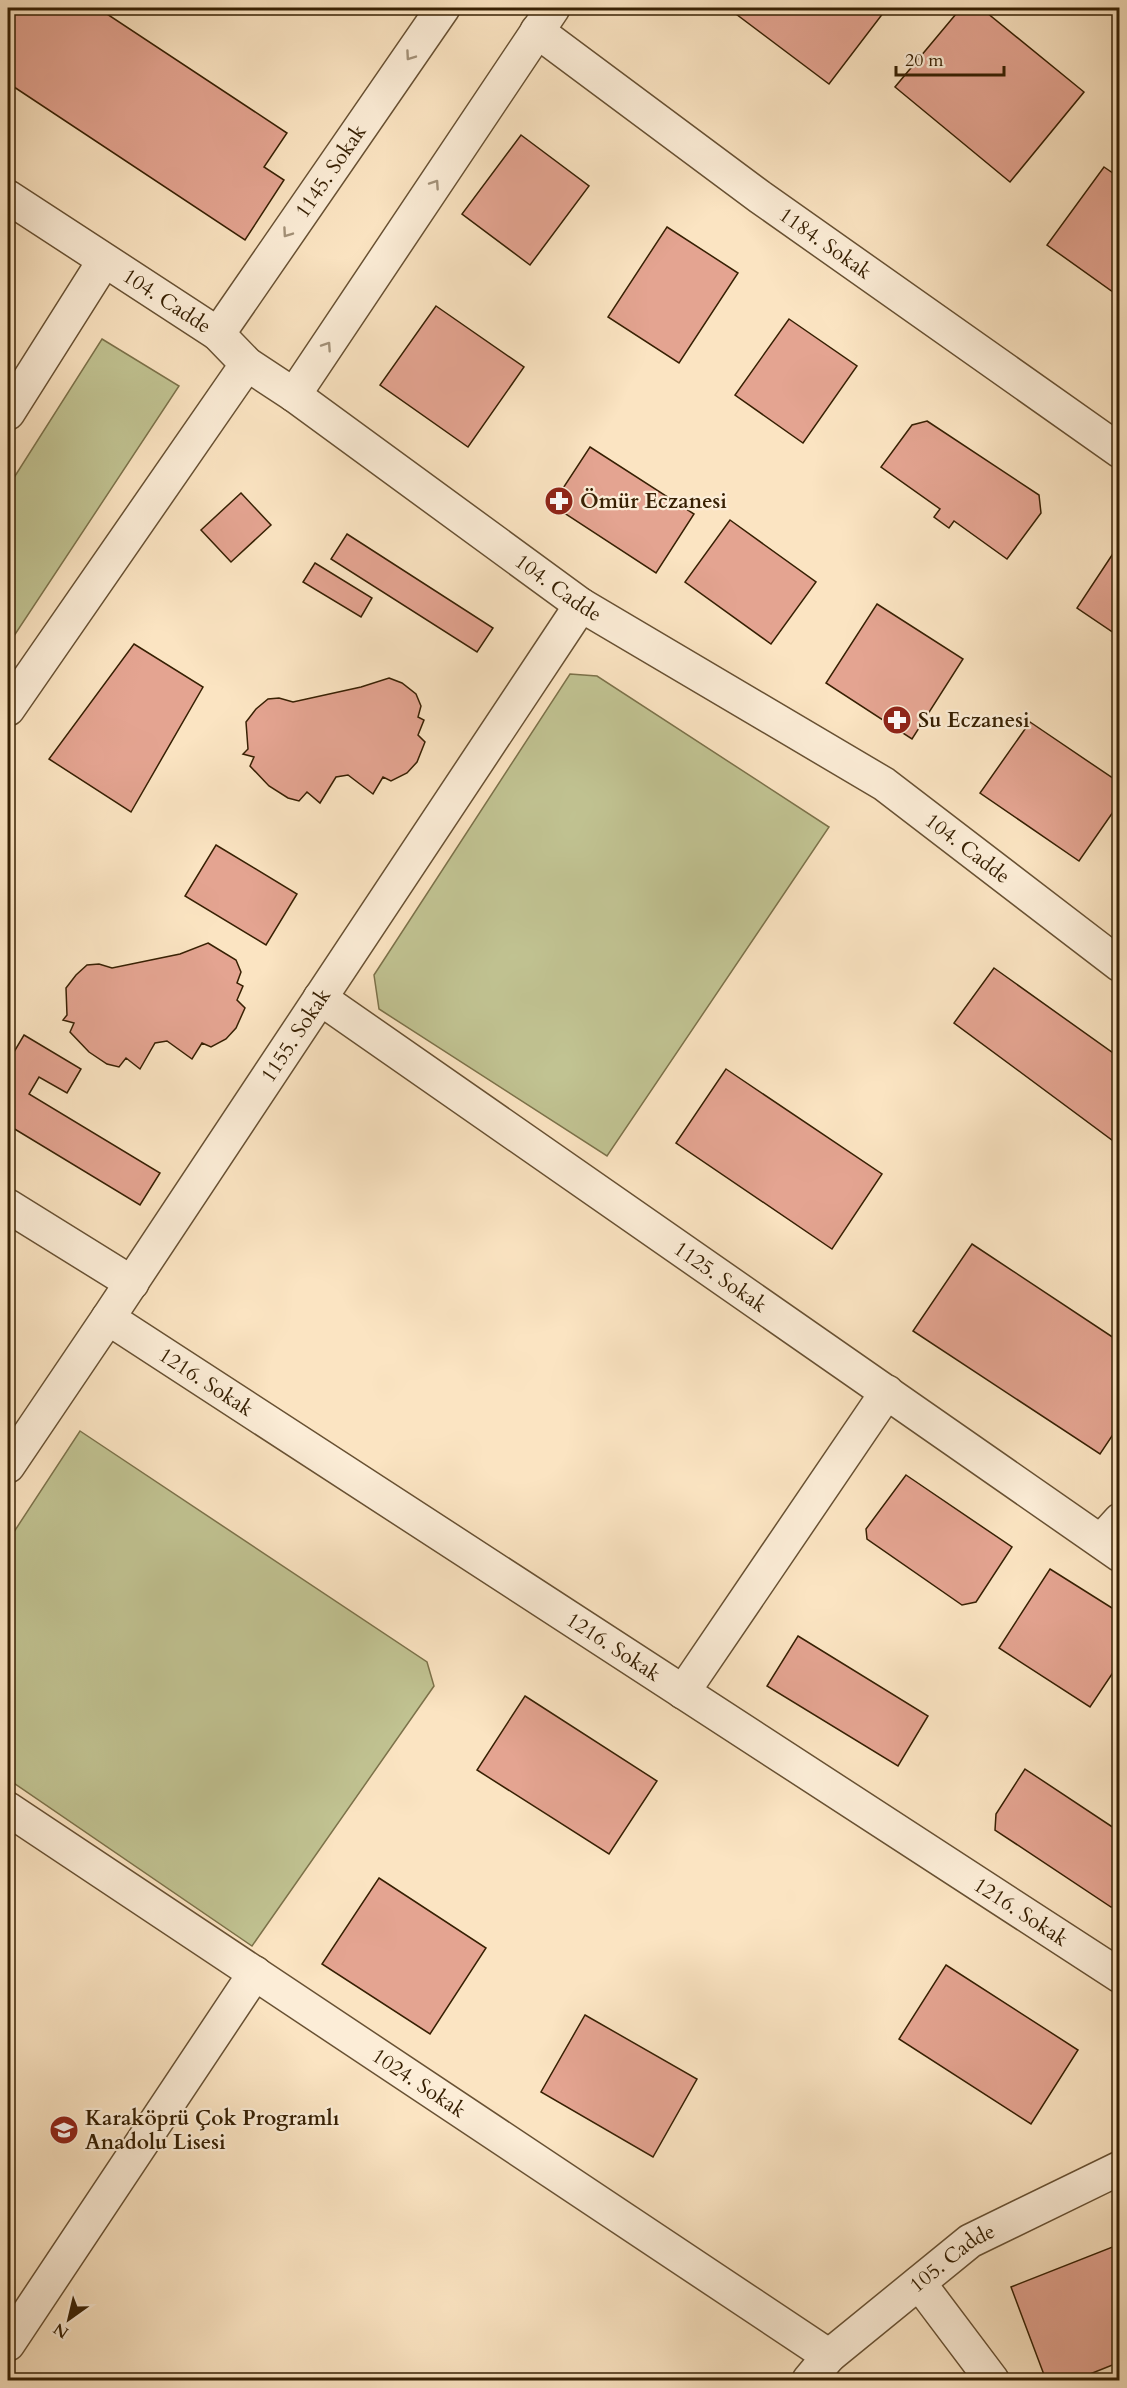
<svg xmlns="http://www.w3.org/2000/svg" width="1127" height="2388" viewBox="0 0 1127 2388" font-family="Cardo,serif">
	<rect width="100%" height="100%" fill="#fbe4c2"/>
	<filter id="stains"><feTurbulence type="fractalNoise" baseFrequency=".00333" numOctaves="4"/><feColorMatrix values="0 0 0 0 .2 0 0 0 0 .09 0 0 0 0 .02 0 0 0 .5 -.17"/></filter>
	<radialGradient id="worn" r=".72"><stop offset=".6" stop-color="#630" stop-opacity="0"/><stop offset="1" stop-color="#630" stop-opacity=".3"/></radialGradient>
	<g fill="#c1c392" stroke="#7c724a" stroke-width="1.5">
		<polygon points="102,339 179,386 8,645 8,487"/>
		<polygon points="570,674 597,676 829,827 607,1156 379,1009 374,975"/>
		<polygon points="80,1431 427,1662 434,1686 252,1946 8,1779 8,1541"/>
	</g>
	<g fill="#e4a491" stroke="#372003" stroke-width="1.5">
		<polygon points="8,8 98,8 287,133 264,167 284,180 245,240 8,83"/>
		<polygon points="728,8 887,8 829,84"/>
		<polygon points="961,8 981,8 1084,92 1010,182 895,87"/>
		<polygon points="521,135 589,186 530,265 462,214"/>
		<polygon points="1104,167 1120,178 1120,297 1047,245"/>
		<polygon points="667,227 738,273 679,363 608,317"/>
		<polygon points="436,306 524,367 468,447 380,385"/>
		<polygon points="789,319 857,366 803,443 735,395"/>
		<polygon points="927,421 1039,495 1041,513 1007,559 954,521 949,528 934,517 940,509 881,467 912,425"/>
		<polygon points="590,447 694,514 656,573 552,505"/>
		<polygon points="241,493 271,525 231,562 201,530"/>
		<polygon points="730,520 816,582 771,644 685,582"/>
		<polygon points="347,534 493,628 477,652 331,559"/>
		<polygon points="1118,546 1120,547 1120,637 1077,608"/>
		<polygon points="315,563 372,598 361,617 303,582"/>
		<polygon points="877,604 963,659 912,739 826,683"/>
		<polygon points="134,644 203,687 131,812 49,759"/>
		<polygon points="389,678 402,683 416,694 421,706 418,717 424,720 418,735 425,742 417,762 407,773 391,781 383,777 373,794 348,775 336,777 320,803 307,792 299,801 288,798 269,786 250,766 254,757 243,754 248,749 246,722 256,709 268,699 279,698 293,702 361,687"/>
		<polygon points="1030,722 1120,783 1120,802 1079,861 980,793"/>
		<polygon points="216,845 297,894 266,945 185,896"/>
		<polygon points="208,943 236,960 241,972 237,983 243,986 237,1000 245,1008 236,1028 226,1039 211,1047 202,1043 192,1059 167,1041 155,1043 140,1069 126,1058 119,1067 107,1064 89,1052 70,1032 74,1023 63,1020 67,1015 66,988 76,975 87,965 99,964 112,968 180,954"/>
		<polygon points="994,968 1120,1058 1120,1146 954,1023"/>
		<polygon points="24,1035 81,1069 67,1093 39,1077 29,1094 160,1173 140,1205 8,1125 8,1062"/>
		<polygon points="726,1069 882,1174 832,1249 676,1143"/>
		<polygon points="972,1244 1120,1342 1120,1424 1100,1454 913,1331"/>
		<polygon points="906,1475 1012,1547 976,1602 962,1605 867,1539 866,1529"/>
		<polygon points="1050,1569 1120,1613 1120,1662 1090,1707 999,1648"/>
		<polygon points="798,1636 928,1716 898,1766 767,1686"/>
		<polygon points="525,1696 657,1781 609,1854 477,1770"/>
		<polygon points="1025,1769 1120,1832 1120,1907 1111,1907 995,1830 996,1814"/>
		<polygon points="379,1878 486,1948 430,2034 322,1964"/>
		<polygon points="946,1965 1078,2050 1031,2124 899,2039"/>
		<polygon points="585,2015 697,2079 653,2157 541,2092"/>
		<polygon points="1120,2244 1120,2362 1075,2380 1046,2380 1011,2287"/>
	</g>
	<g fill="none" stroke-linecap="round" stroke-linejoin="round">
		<g stroke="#685133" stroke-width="36">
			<g id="street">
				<path id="s1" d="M537,31L760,197L1120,451"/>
				<path id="s2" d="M8,197L218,334L247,364L294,395L581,605L884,784L1120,965"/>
				<path id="s3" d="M218,334L443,8"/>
				<polyline points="294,395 553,8"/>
				<polyline points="8,413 104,261"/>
				<polyline points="8,709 247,364"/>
				<path id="s4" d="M320,998L1120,1555"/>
				<polyline points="8,1206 132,1283"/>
				<path id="s5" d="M108,1318L1120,1976"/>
				<path id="s6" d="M8,1466L108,1318L581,605"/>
				<polyline points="1101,1541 1120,1520"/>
				<polyline points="683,1692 887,1392"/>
				<path id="s7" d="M8,1809L829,2356"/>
				<polyline points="919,2283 992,2380"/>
				<polyline points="8,2344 255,1973"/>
				<path id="s8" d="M809,2380L829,2356L970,2241L1120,2168"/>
			</g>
		</g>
		<use href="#street" stroke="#fcedd7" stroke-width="33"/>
	</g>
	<defs><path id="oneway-chevron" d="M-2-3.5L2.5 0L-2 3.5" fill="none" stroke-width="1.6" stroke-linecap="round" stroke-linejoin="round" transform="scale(1.5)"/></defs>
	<g stroke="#a39178">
		<use href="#oneway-chevron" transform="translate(410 56) rotate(125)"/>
		<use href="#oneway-chevron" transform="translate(435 184) rotate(-56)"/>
		<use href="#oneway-chevron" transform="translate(287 233) rotate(125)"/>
		<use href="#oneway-chevron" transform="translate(327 346) rotate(-56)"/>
	</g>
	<defs>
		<g id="pharmacy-disc" transform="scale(1.5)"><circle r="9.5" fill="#8f2418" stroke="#fcedd7"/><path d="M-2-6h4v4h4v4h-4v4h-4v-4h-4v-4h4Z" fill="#fff"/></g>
		<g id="school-disc" transform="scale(1.5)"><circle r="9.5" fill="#8f2418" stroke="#fcedd7"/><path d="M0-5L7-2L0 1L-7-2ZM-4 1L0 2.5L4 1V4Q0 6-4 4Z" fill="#fff"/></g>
	</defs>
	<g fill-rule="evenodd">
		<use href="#pharmacy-disc" x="559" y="501"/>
		<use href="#pharmacy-disc" x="897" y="720"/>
		<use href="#school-disc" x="64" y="2130"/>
	</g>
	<g text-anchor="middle" stroke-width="4.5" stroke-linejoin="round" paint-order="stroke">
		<g font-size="21" fill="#372003" stroke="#fcedd7">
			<text dy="7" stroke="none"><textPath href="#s3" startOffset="198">1145. Sokak</textPath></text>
			<text dy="7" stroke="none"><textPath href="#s1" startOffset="358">1184. Sokak</textPath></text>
			<text dy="7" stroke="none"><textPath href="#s2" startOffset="190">104. Cadde</textPath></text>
			<text dy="7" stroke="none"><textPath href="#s2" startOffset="676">104. Cadde</textPath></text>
			<text dy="7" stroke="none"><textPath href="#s2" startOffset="1162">104. Cadde</textPath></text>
			<text dy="7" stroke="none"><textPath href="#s6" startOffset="518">1155. Sokak</textPath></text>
			<text dy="7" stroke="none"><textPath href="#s4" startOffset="488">1125. Sokak</textPath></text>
			<text dy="7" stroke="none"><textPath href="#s5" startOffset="117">1216. Sokak</textPath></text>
			<text dy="7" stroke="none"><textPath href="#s5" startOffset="603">1216. Sokak</textPath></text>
			<text dy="7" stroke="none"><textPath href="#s5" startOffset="1089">1216. Sokak</textPath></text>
			<text dy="7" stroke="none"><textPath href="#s7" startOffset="494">1024. Sokak</textPath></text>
			<text dy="7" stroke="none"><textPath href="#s8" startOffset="189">105. Cadde</textPath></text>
		</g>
		<g font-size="21" font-weight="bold" fill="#372003" stroke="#fcedd7" text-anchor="start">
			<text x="580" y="508">Ömür Eczanesi</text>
			<text x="918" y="727">Su Eczanesi</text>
			<text x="85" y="2125">Karaköprü Çok Programlı<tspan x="85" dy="24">Anadolu Lisesi</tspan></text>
		</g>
	</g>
	<rect width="1127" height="2388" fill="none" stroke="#fbe4c2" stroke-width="30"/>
	<rect x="9" y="9" width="1109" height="2370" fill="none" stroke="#372003" stroke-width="3"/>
	<rect x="15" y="15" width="1097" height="2358" fill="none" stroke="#372003" stroke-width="1.5"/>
	<g transform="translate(69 2319) rotate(214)" stroke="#fcedd7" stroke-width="4.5" paint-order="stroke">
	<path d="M0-4.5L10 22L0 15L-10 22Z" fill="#372003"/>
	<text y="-9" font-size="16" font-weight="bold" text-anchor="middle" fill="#372003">N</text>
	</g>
	<path d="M896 66v9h108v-9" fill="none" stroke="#372003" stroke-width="3"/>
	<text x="905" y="66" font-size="18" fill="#372003" stroke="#fcedd7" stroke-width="4.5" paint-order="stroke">20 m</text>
	<rect width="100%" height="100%" filter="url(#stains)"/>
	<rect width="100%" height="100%" fill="url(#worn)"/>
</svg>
